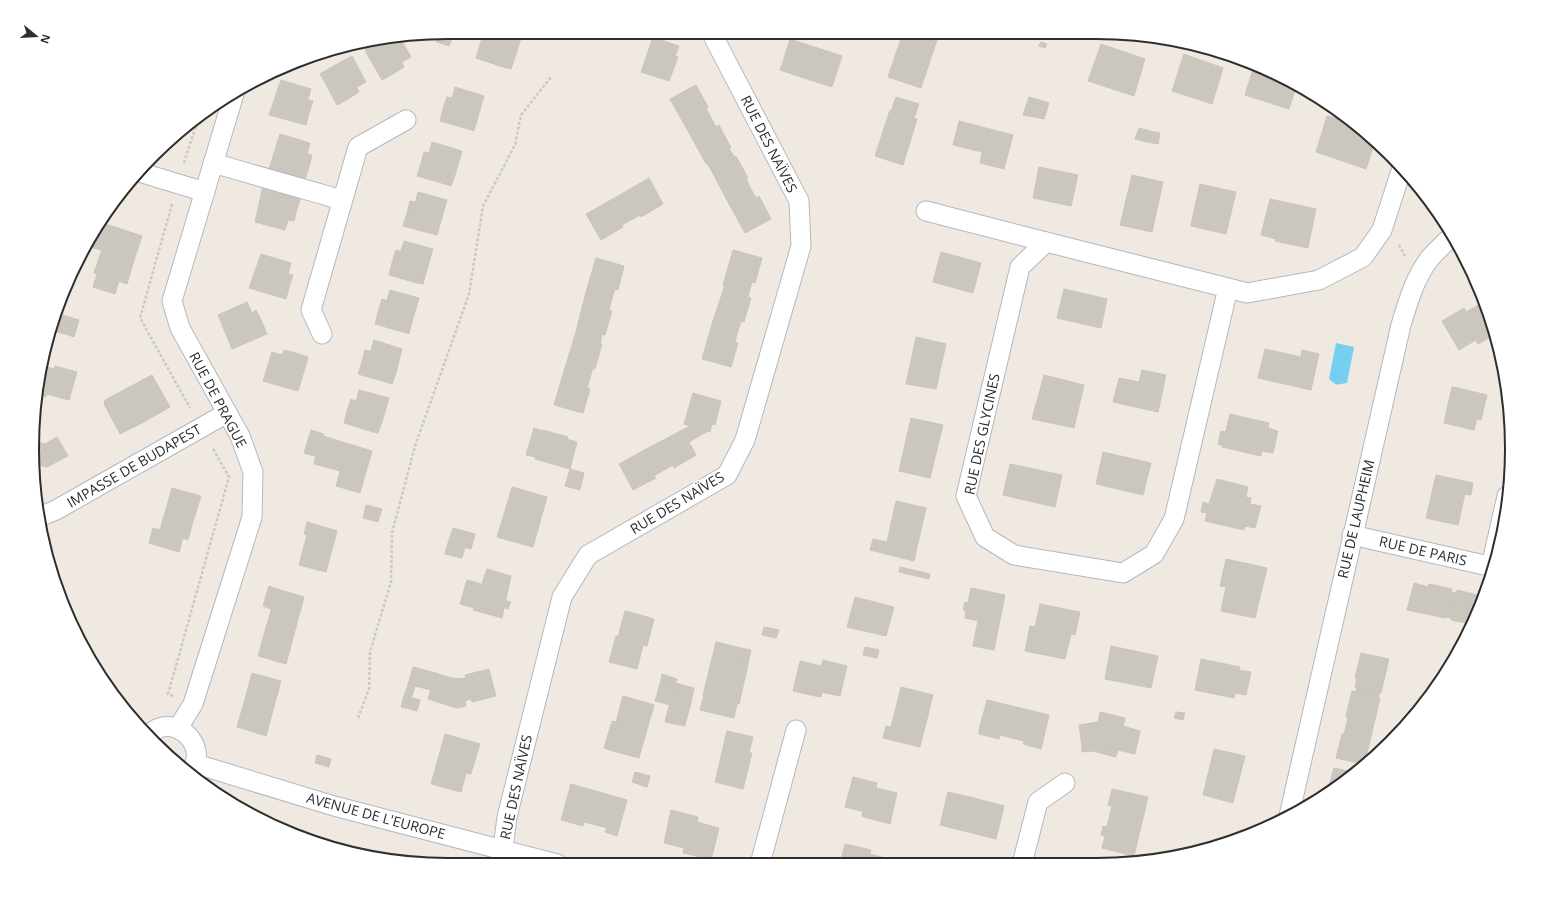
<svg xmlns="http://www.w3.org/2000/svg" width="1544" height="897" viewBox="0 0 1544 897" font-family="'Open Sans',sans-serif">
	<rect width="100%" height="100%" fill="#efe9e1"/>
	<path fill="#75cff0" d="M1336,343L1354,347L1347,383C1334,385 1338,386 1329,379Z"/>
	<g fill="#cbc7bf" stroke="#cbc5ba">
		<polygon points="906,34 928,34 938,37 921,88 888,77 895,56 899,57"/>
		<polygon points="433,35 453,35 449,46 437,42"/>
		<polygon points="483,35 522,35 513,63 502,60 500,66 476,58"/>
		<polygon points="394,36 399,36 411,57 390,69 393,74 382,80 367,54 378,48 375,43 384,38"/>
		<polygon points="653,37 679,46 675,56 678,57 669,81 641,72"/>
		<polygon points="790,39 842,56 832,87 807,79 809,73 782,65"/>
		<polygon points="901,39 904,40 899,57 895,56"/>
		<polygon points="1041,42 1047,44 1045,48 1039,46"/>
		<polygon points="375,43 378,48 367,54 365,49"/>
		<polygon points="1101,44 1145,59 1134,96 1088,81"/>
		<polygon points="1184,54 1223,68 1212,104 1172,91"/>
		<polygon points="352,56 366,82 345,94 348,99 337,105 323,79 333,73 330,68"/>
		<polygon points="502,60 513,63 511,69 500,66"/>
		<polygon points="402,63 404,67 393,74 390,69"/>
		<polygon points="782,65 809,73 807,79 780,70"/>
		<polygon points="1254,66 1296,87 1289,109 1245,95"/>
		<polygon points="330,68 333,73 323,79 320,74"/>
		<polygon points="281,80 311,89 304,112 309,113 306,125 269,115"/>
		<polygon points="696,85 708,107 706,108 711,118 688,131 670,99"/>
		<polygon points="455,87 484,96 477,120 472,118 468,129 440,121 443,109 449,110"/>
		<polygon points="357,88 359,92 348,99 345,94"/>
		<polygon points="447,97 452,98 449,110 443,109"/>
		<polygon points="896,97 919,104 914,118 917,119 903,165 875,156 890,110 891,111"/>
		<polygon points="1029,97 1040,100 1034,117 1023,115"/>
		<polygon points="308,100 313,101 309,113 304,112"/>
		<polygon points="1040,100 1049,103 1044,119 1034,117"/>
		<polygon points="1327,116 1347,121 1347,119 1375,141 1366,169 1316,152"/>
		<polygon points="472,118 477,120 474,131 468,129"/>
		<polygon points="711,118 716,127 719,125 731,148 729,149 732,153 709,166 705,162 688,131"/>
		<polygon points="959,121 1013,135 1004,169 980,163 982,152 953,145"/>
		<polygon points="1139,128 1150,131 1147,142 1135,139"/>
		<polygon points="1150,131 1160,133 1158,144 1147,142"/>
		<polygon points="280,134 310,143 304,166 309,167 305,179 269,169"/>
		<polygon points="432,142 462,151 455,175 449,173 445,184 417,176 421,164 426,166"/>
		<polygon points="424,152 429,153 426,166 421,164"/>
		<polygon points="732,153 734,157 736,156 748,178 746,179 751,189 728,202 709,166"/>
		<polygon points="307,154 312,155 309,167 304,166"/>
		<polygon points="1039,167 1078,175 1071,206 1033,198"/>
		<polygon points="449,173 455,175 451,186 445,184"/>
		<polygon points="1132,175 1163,182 1152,232 1120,225"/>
		<polygon points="649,178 663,204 641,217 640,215 631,220 618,196"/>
		<polygon points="1200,184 1236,192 1226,234 1204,229 1206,223 1192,220"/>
		<polygon points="263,186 301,197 297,209 292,207 285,230 255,222"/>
		<polygon points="751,189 756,198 759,196 771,219 745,233 728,202"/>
		<polygon points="418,192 447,200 437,235 403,226 407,213 412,215"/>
		<polygon points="618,196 631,220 622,225 623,227 601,240 586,214"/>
		<polygon points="1270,199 1316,209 1308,248 1275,241 1276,239 1261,235"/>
		<polygon points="410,201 415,202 412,215 407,213"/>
		<polygon points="292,207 297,209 294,221 288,220"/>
		<polygon points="1192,220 1206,223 1204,229 1191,226"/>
		<polygon points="99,223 112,226 105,250 101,250 90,247"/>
		<polygon points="112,226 142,236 134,260 129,258 121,282 94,273 102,249 105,250"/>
		<polygon points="404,241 433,249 426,273 420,271 417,283 389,275 392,263 397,264"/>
		<polygon points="396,250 401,252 397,264 392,263"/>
		<polygon points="733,250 762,258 755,283 752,282 749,292 723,285"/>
		<polygon points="941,252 981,263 973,293 933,282"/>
		<polygon points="261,254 291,263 285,286 289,287 286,299 249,288"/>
		<polygon points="129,258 134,260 127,284 121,282"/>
		<polygon points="596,258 624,266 618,290 615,289 612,299 586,292"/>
		<polygon points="420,271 426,273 423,284 417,283"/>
		<polygon points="97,274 119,281 115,294 93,287"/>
		<polygon points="288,274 293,275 289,287 285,286"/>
		<polygon points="725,285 749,292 748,297 751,298 744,322 741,321 738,331 712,324"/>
		<polygon points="1064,289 1107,299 1101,328 1057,318"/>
		<polygon points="390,290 419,298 412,322 406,321 403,332 375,324 378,312 383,313"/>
		<polygon points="586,292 612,299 609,310 612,311 605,335 602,334 601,339 576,332"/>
		<polygon points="382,299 387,301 383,313 378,312"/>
		<polygon points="247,302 257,324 262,322 267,334 232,349 218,315"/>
		<polygon points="1484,302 1494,334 1484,341 1481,337 1459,350 1442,321 1464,308 1466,312"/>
		<polygon points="256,310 262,322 257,324 252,313"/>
		<polygon points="62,315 69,317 65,334 57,332"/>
		<polygon points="69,317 79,320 74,337 65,334"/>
		<polygon points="406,321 412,322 409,334 403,332"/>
		<polygon points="712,324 738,331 735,342 738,343 731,367 702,359"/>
		<polygon points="576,332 601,339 600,344 602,344 595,369 593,368 590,378 564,371"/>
		<polygon points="916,337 946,344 936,389 906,384"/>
		<polygon points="1481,337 1484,341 1478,344 1476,340"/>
		<polygon points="374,340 402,349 396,373 390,371 386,382 358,374 362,362 367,364"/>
		<polygon points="1265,349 1301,357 1302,350 1319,354 1311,390 1258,378"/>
		<polygon points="284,350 296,353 295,359 282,355"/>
		<polygon points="365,350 370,351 367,364 362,362"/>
		<polygon points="272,352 295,359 296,353 308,357 300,385 288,382 287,388 263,381"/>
		<polygon points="43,366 54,369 55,366 77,372 69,400 47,394 46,397 39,395"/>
		<polygon points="1142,370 1166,375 1158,412 1113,402 1119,378 1139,382"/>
		<polygon points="390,371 396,373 392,384 386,382"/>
		<polygon points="564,371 590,378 587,388 590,389 583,413 554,405"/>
		<polygon points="152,375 170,407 144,422 141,417 118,430 104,404 105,400"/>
		<polygon points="1044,375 1084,385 1074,428 1032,419"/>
		<polygon points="288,382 300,385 298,391 287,388"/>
		<polygon points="1452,387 1458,388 1456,398 1450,396"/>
		<polygon points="1458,388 1487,395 1482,416 1478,415 1474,430 1444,423 1450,396 1456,398"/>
		<polygon points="359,390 389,398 382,422 376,420 373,432 344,423 347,411 353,413"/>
		<polygon points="693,393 721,401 715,425 712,424 710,432 684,424"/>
		<polygon points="351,399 356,401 353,413 347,411"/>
		<polygon points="1230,414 1269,423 1268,428 1278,431 1273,453 1262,451 1261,456 1222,447"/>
		<polygon points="1478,415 1482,416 1481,420 1477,419"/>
		<polygon points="141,417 144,422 120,434 118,430"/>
		<polygon points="911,418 943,425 930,478 899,471"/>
		<polygon points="376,420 382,422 378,433 373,432"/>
		<polygon points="690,426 708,431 689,442 696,455 674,468 673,465 664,470 650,447"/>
		<polygon points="534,428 543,431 536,457 526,455"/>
		<polygon points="311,430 324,434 323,436 372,451 360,493 336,486 342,464 304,453"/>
		<polygon points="543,430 568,437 567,439 577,442 570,469 535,459"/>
		<polygon points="1221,431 1226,432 1222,445 1218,444"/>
		<polygon points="57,437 68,456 47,467 38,465 41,456 33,454 33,455 33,438 37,439 37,442 45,444"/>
		<polygon points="650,447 664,470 654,476 656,478 633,490 619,464"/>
		<polygon points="1103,452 1151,463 1143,495 1096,484"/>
		<polygon points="316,456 342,464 340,471 314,464"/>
		<polygon points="1010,464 1062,475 1055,507 1003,495"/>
		<polygon points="570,469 584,473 580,490 565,486"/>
		<polygon points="1436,475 1473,483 1471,495 1465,494 1458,525 1426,518"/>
		<polygon points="1217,479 1248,487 1246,497 1251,498 1250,504 1261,506 1255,528 1245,526 1244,530 1205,521 1207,513 1201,512 1203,502 1209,504"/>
		<polygon points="512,487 516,488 508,513 505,511"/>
		<polygon points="172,488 201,496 192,525 187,523 179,552 149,543 153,528 160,530"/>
		<polygon points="516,488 543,496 529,546 497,537 505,511 508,513"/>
		<polygon points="543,496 547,497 533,547 529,546"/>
		<polygon points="896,501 926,508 914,561 870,550 873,539 887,542"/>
		<polygon points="366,505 382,509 378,522 363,518"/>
		<polygon points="307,522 337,531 326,572 299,565 307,535 304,534"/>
		<polygon points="187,523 192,525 188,540 183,538"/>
		<polygon points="453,528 475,534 471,549 448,543"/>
		<polygon points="448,543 465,547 462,558 445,554"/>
		<polygon points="1226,559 1267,568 1255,618 1221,611 1226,587 1220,586"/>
		<polygon points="900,567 930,574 929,579 899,572"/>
		<polygon points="487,569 511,576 502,618 473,610"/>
		<polygon points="467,580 481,584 474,608 460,604"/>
		<polygon points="1414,583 1428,587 1429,584 1452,589 1445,618 1407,610"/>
		<polygon points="269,586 277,589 271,609 263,606"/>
		<polygon points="971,588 1005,595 999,625 965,618 966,611 963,610 965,602 968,603"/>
		<polygon points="277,589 304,597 286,664 258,656"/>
		<polygon points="1457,590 1482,596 1480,608 1471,624 1451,620"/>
		<polygon points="1451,592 1457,593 1451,618 1446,617"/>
		<polygon points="855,597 894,607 886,636 847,627"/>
		<polygon points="506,601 511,602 508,609 505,608"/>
		<polygon points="1040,604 1080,612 1075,635 1071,634 1065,659 1025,651 1030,626 1035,627"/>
		<polygon points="625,611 630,612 622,638 618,637"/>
		<polygon points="630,612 654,619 647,646 643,645 637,669 609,662 616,636 622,638"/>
		<polygon points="978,621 999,625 996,640 975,635"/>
		<polygon points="764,627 779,630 776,638 762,635"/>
		<polygon points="975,635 996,640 994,650 973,646"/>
		<polygon points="716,642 741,648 735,676 745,678 739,704 703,695"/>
		<polygon points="1111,646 1158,656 1151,688 1105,679"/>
		<polygon points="865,647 879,650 877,658 863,655"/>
		<polygon points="741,648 751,650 745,678 735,676"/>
		<polygon points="1361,653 1389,659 1381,693 1355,687 1357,678 1355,678"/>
		<polygon points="1201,659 1240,667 1239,670 1251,672 1246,695 1235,693 1234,698 1195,690"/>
		<polygon points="823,660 847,666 840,696 816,691 815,696 793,691 800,661 821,666"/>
		<polygon points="413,667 436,673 431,690 415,686 414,690 407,688"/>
		<polygon points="489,669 496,696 472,702 471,699 465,701 466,706 457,708 428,699 434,679 446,683 448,677 458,679 466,678 465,675"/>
		<polygon points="252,673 281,681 266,736 241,728 249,700 245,699"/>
		<polygon points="436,673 448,677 446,683 434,679"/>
		<polygon points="662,674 677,679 675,684 661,680"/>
		<polygon points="661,680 675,684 672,695 658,691"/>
		<polygon points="676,683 694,688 693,693 674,688"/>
		<polygon points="901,687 933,695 920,747 883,738 886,726 891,727"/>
		<polygon points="1357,687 1379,692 1379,697 1356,692"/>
		<polygon points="407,688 414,690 411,698 404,696"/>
		<polygon points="674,688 693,693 690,707 670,703"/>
		<polygon points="658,691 672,695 670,705 655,701"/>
		<polygon points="816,691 822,692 821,697 815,696"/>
		<polygon points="1352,691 1380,698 1372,732 1346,726 1348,717 1346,716"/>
		<polygon points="704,695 737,704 734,718 700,710"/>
		<polygon points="404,696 420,700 417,711 401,707"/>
		<polygon points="623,696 654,705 639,758 613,751 621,723 616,722"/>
		<polygon points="245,699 249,700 241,728 237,727"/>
		<polygon points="987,700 1049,715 1041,749 1023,744 1024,741 979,730"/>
		<polygon points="670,703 690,707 686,721 666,717"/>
		<polygon points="1100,712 1125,718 1123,726 1140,731 1135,754 1118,750 1119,747 1112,745 1111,750 1093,745 1082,747 1079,725 1098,722"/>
		<polygon points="1176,712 1185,713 1183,720 1174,718"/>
		<polygon points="666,717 686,721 685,726 665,722"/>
		<polygon points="612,721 621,723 613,751 604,748"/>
		<polygon points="1346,726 1372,732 1365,762 1362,764 1336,758 1342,734 1344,734"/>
		<polygon points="979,730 1000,735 999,739 979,734"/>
		<polygon points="727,731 753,737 749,753 752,753 743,789 715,782"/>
		<polygon points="445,734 480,744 476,757 471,756 461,792 431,784"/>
		<polygon points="1093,745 1111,750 1112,745 1119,747 1116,757 1092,751 1082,752 1082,747"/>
		<polygon points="1214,749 1245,756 1233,803 1203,795"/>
		<polygon points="317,755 331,759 329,767 315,763"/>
		<polygon points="471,756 476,757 471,774 467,773"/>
		<polygon points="1334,768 1352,772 1328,790"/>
		<polygon points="635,772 650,776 647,787 632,782"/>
		<polygon points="853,777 877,783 876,788 897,793 890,824 868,818 869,813 845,807"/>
		<polygon points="571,784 627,800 617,836 605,832 607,828 562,816"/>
		<polygon points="1112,789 1148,797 1134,856 1102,848 1105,836 1101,835 1103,826 1107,827 1112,806 1108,805"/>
		<polygon points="948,792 970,797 969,802 947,796"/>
		<polygon points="947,796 969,802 970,797 1004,806 996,839 940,825"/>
		<polygon points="671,810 698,817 697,822 719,828 711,860 688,854 689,849 664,843"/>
		<polygon points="863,811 869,813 868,818 862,816"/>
		<polygon points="562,816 584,822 583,826 561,820"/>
		<polygon points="845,844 871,850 870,854 893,860 892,864 840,864"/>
		<polygon points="684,847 689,849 688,854 683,853"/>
	</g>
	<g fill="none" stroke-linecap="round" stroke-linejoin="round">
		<g stroke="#b4b7c1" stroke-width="21">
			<g id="minor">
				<polyline points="213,163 342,200"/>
				<polyline points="139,172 205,192"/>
				<polyline points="926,211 1046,242"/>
				<polyline points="1228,288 1174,519 1154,554 1123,573 1014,555 985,537 966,496 1020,267 1046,242 1228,288 1247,293 1319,280 1363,257 1382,230 1402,168"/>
				<polyline points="322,334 311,310 358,147 406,120"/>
				<polyline points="39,517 56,510 227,413"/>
				<polyline points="1352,535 1493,567"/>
				<polyline points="1491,566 1507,496"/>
				<polyline points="178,728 193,704 252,517 253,472 240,436 180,328 172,301 234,94"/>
				<path d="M149,735C173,709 213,748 189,773"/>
				<polyline points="196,764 334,806 557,864"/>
				<path d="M1289,816L1401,325C1408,302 1415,277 1430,258C1437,250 1445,243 1452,236"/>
				<polyline points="501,864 507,817 562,597 588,555 727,475 745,440 801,246 799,201 712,34"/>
				<polyline points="760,864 796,730"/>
				<polyline points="1022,864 1038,802 1065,783"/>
			</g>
		</g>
		<g stroke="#c9c9c9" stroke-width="2.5" stroke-dasharray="3 2" stroke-linecap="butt">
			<polyline points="184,163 199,116"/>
			<polyline points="172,204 140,318 190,408"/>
			<polyline points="1399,245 1405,256"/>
			<polyline points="173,696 168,694 229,477 212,447"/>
			<polyline points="358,718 369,689 370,652 391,582 392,533 415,446 469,294 483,206 515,145 521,115 551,77"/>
		</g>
		<use href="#minor" stroke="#fff" stroke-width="19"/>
	</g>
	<g text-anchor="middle" stroke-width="3.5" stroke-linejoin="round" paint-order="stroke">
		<g font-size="14" fill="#2e2e2e" stroke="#fff">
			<text transform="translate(769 144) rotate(63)" y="5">RUE DES NAÏVES</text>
			<text transform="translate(218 400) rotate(62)" y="5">RUE DE PRAGUE</text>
			<text transform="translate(982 434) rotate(-78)" y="5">RUE DES GLYCINES</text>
			<text transform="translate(134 466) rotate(-30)" y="5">IMPASSE DE BUDAPEST</text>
			<text transform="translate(677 503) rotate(-31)" y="5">RUE DES NAÏVES</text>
			<text transform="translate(1356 519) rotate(-77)" y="5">RUE DE LAUPHEIM</text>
			<text transform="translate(1423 551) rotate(13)" y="5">RUE DE PARIS</text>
			<text transform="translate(516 787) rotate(-78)" y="5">RUE DES NAÏVES</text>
			<text transform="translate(376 816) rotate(15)" y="5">AVENUE DE L'EUROPE</text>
		</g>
	</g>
	<path d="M0 0H1544V897H0ZM448 39H1096A409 409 0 0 1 1505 448V449A409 409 0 0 1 1096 858H448A409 409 0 0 1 39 449V448A409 409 0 0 1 448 39Z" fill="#fff" fill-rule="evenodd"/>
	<path fill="none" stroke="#2e2e2e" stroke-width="2" d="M448 39H1096A409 409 0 0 1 1505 448V449A409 409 0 0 1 1096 858H448A409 409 0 0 1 39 449V448A409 409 0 0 1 448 39Z"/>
	<g transform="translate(36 36) rotate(108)" stroke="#ffffff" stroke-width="3" paint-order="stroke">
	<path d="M0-3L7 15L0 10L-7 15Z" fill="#2e2e2e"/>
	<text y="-6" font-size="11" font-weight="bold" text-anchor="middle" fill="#2e2e2e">N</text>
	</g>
</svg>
